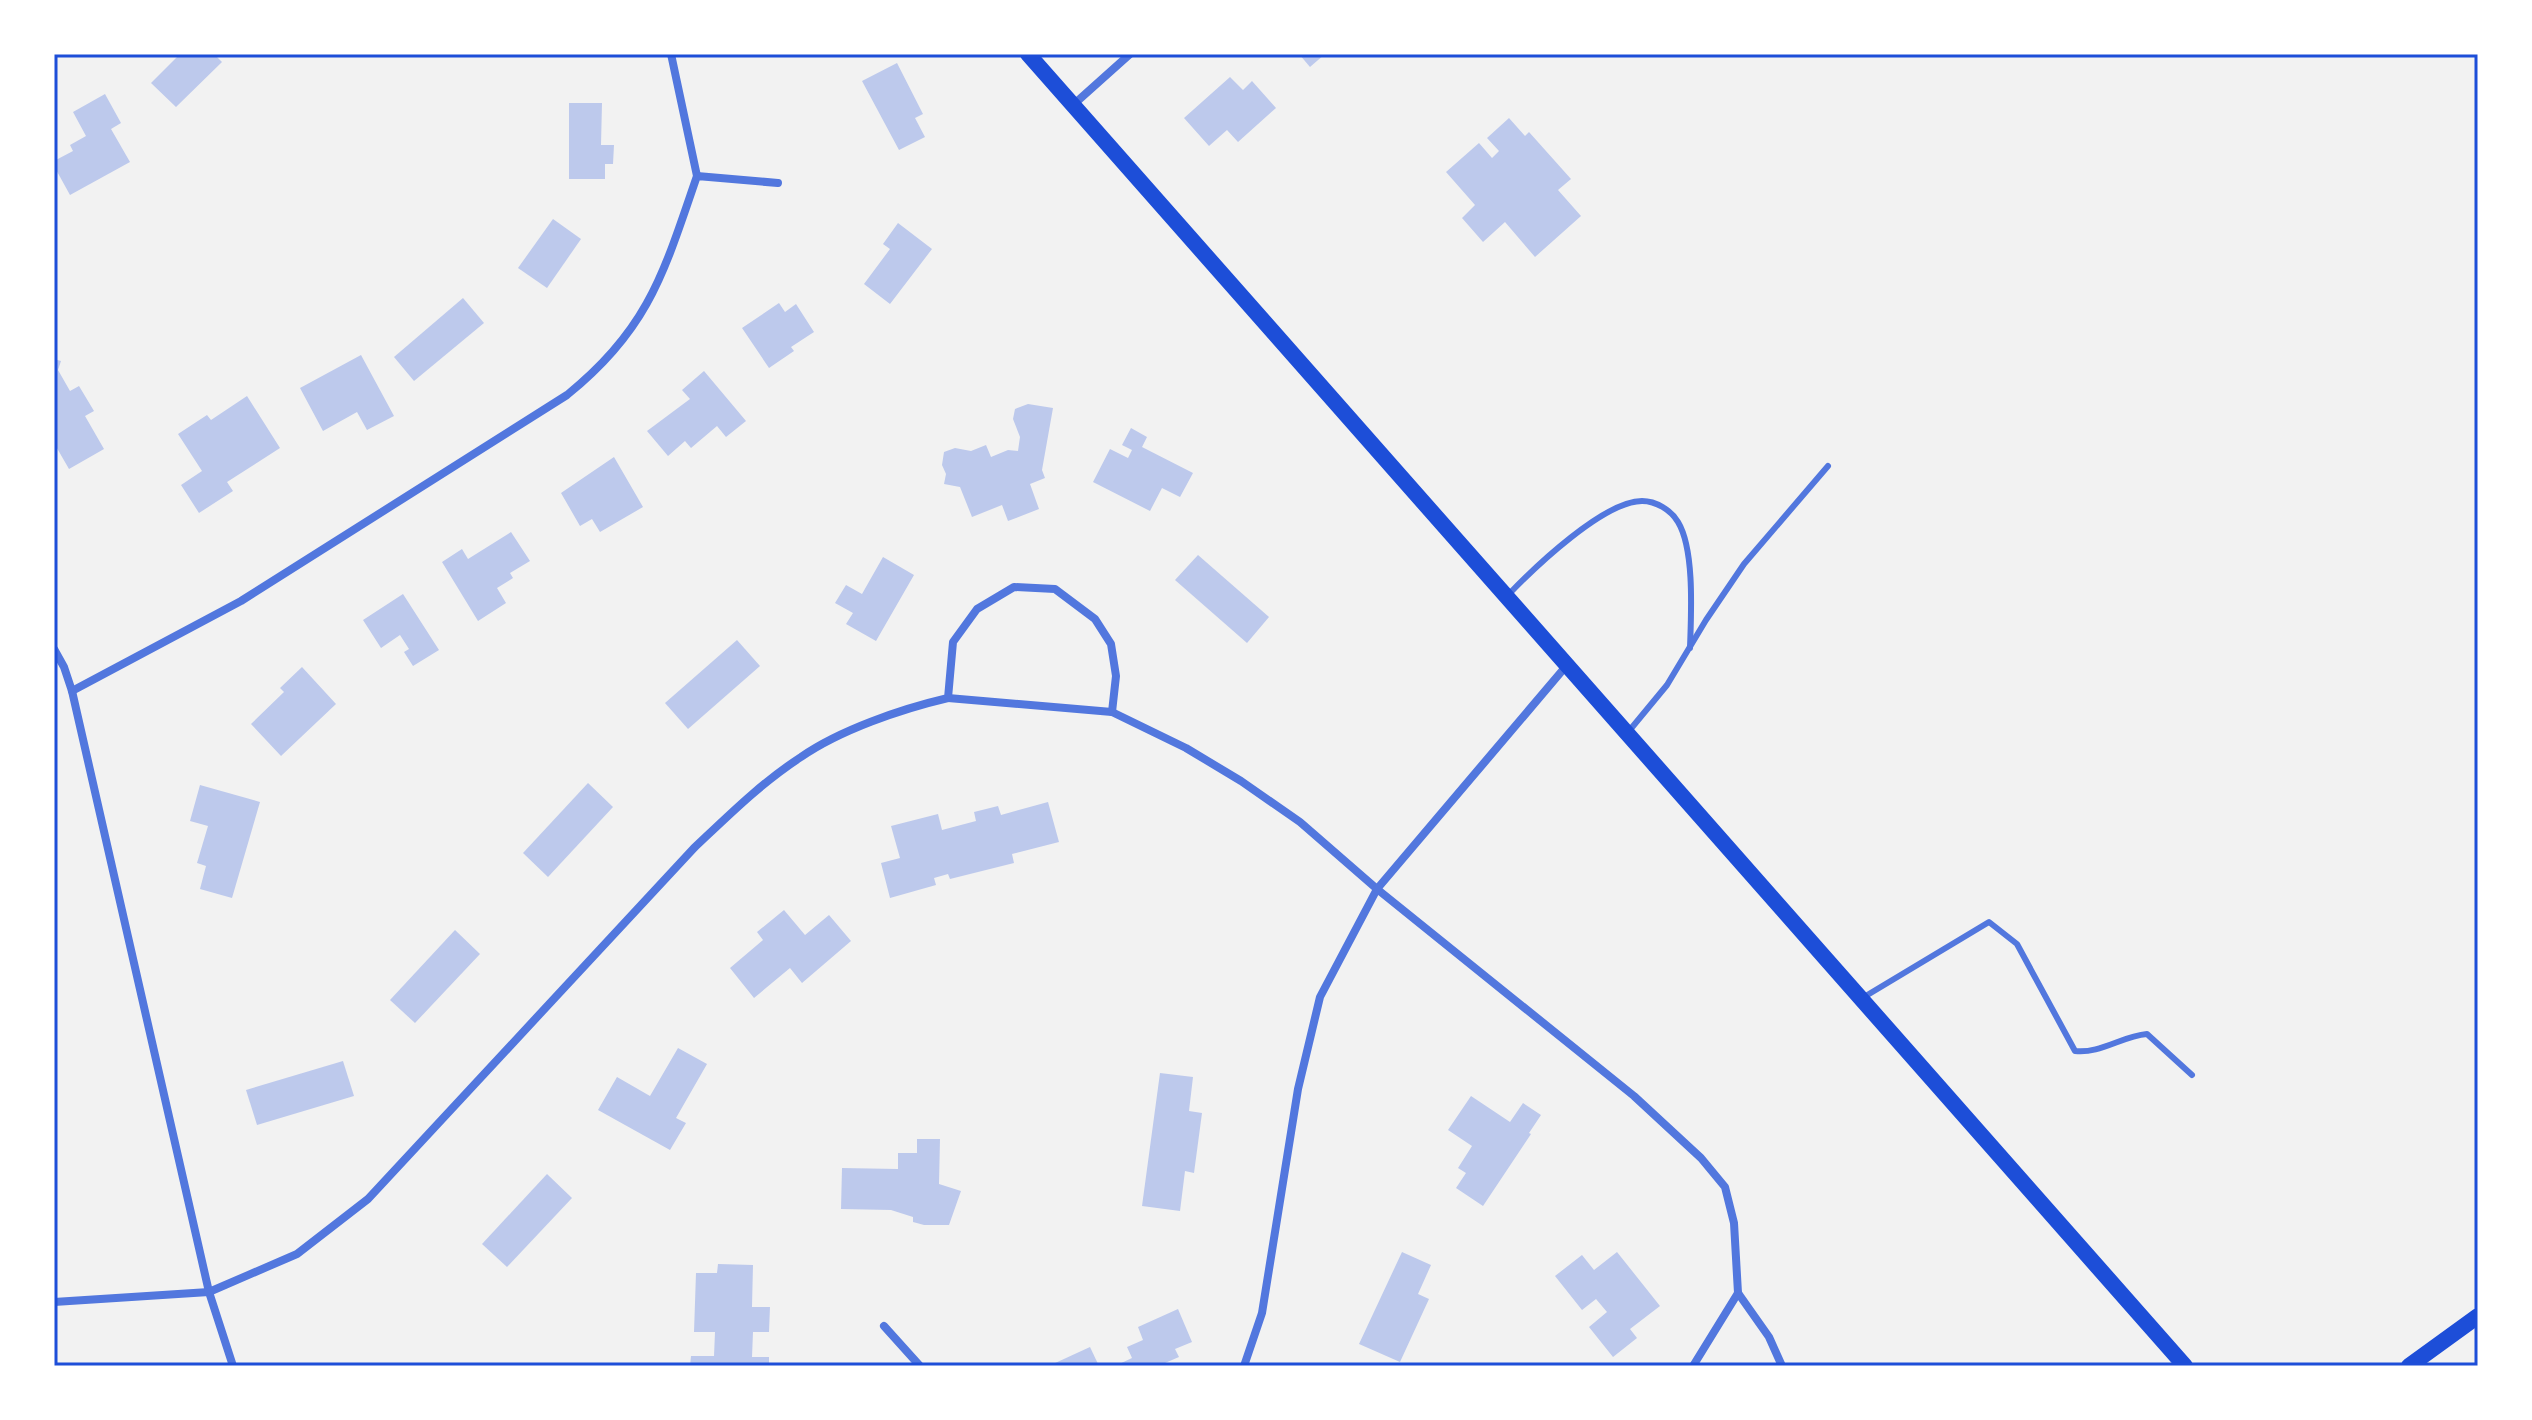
<svg xmlns="http://www.w3.org/2000/svg" width="2532" height="1420" viewBox="0 0 2532 1420" font-family="'PT Sans',sans-serif">
	<rect width="100%" height="100%" fill="#f2f2f2"/>
	<g fill="#bdc9ec">
		<polygon points="174,54 214,54 222,62 176,107 151,83 177,57"/>
		<polygon points="1299,54 1325,54 1310,67"/>
		<polygon points="897,63 923,114 915,118 925,137 899,150 862,81"/>
		<polygon points="1230,77 1243,90 1252,81 1276,108 1238,142 1227,130 1209,146 1184,118"/>
		<polygon points="105,94 121,123 111,129 130,162 70,195 54,166 54,161 73,151 70,145 86,136 73,112"/>
		<polygon points="569,103 602,103 601,145 614,145 613,164 605,164 605,179 569,179"/>
		<polygon points="1509,118 1525,136 1529,132 1571,179 1558,190 1581,216 1535,257 1505,222 1483,242 1462,218 1475,205 1446,172 1479,143 1492,158 1499,151 1487,138"/>
		<polygon points="553,219 581,239 547,288 518,268"/>
		<polygon points="898,223 932,249 890,304 864,284 890,249 883,244"/>
		<polygon points="463,298 484,323 414,381 394,357"/>
		<polygon points="779,303 785,312 796,304 814,332 791,347 794,351 769,368 742,328"/>
		<polygon points="361,355 394,416 367,430 357,412 323,431 300,388"/>
		<polygon points="54,359 61,361 58,370 70,391 79,386 94,411 85,416 104,449 69,469 54,443"/>
		<polygon points="704,371 746,421 726,437 717,426 691,448 685,441 668,456 647,431 690,399 682,390"/>
		<polygon points="247,396 280,448 227,482 233,491 199,513 181,485 202,471 178,434 207,415 211,420"/>
		<polygon points="1028,404 1053,408 1042,470 1045,478 1030,484 1039,509 1008,521 1002,505 972,517 960,487 944,484 946,474 942,465 944,452 955,448 971,451 986,445 991,457 1008,450 1018,451 1020,437 1013,419 1015,409"/>
		<polygon points="1131,428 1147,437 1142,447 1193,473 1180,497 1162,488 1150,511 1093,482 1110,449 1128,458 1132,450 1122,445"/>
		<polygon points="614,457 643,507 600,532 592,519 580,526 561,493"/>
		<polygon points="511,532 530,561 510,573 513,578 497,588 506,603 478,621 442,562 462,549 468,559"/>
		<polygon points="1198,555 1269,617 1247,643 1175,580"/>
		<polygon points="883,557 914,575 876,641 846,624 853,613 835,603 846,585 862,594"/>
		<polygon points="403,594 439,650 413,666 404,652 409,649 400,635 381,648 363,620"/>
		<polygon points="737,640 760,666 688,729 665,703"/>
		<polygon points="302,667 336,704 281,756 251,724 284,692 280,688"/>
		<polygon points="588,783 613,807 548,877 523,853"/>
		<polygon points="200,785 260,802 232,898 200,889 206,866 197,863 208,826 190,821"/>
		<polygon points="1048,802 1059,842 1012,854 1014,863 950,879 948,874 934,878 936,885 890,898 881,863 900,858 891,826 938,814 942,830 976,821 974,812 998,806 1001,815"/>
		<polygon points="784,910 805,935 829,915 851,941 802,983 790,968 754,998 730,968 763,940 757,932"/>
		<polygon points="455,930 480,954 415,1023 390,1000"/>
		<polygon points="678,1048 707,1064 676,1118 686,1123 670,1150 598,1110 617,1077 650,1096"/>
		<polygon points="343,1061 354,1096 257,1125 246,1090"/>
		<polygon points="1160,1073 1193,1077 1189,1111 1202,1113 1194,1173 1185,1171 1180,1211 1142,1206"/>
		<polygon points="1471,1096 1510,1122 1523,1103 1541,1115 1529,1133 1531,1134 1483,1206 1456,1188 1466,1173 1458,1168 1472,1146 1448,1130"/>
		<polygon points="917,1139 940,1139 939,1184 961,1191 949,1225 924,1225 913,1222 913,1217 891,1210 841,1209 842,1168 898,1169 898,1153 917,1153"/>
		<polygon points="547,1174 572,1198 507,1267 482,1244"/>
		<polygon points="1402,1252 1431,1265 1418,1294 1429,1299 1400,1362 1359,1344"/>
		<polygon points="1617,1252 1660,1306 1630,1329 1637,1338 1613,1357 1589,1327 1607,1312 1596,1299 1582,1310 1555,1276 1582,1255 1594,1270"/>
		<polygon points="718,1264 753,1265 752,1307 770,1307 769,1332 753,1332 752,1357 769,1357 769,1366 690,1366 691,1356 714,1356 715,1332 694,1332 696,1273 717,1273"/>
		<polygon points="1178,1309 1192,1342 1175,1349 1179,1357 1158,1366 1115,1366 1132,1358 1127,1347 1143,1340 1138,1327"/>
		<polygon points="1090,1347 1099,1366 1054,1366 1053,1364"/>
	</g>
	<g fill="none" stroke-linecap="round" stroke-linejoin="round">
		<g stroke="#5277de" stroke-width="6">
			<path d="M1509,594C1535,567 1604,501 1642,501C1656,501 1671,510 1678,522C1695,550 1691,616 1690,648"/>
			<polyline points="1629,731 1667,685 1706,620 1744,564 1828,466"/>
			<path d="M1864,997L1989,922L2017,944L2075,1051C2100,1054 2122,1036 2147,1034L2192,1075"/>
		</g>
		<g stroke="#5277de" stroke-width="8">
			<polyline points="671,54 697,176"/>
			<polyline points="1073,105 1130,54"/>
			<polyline points="54,649 64,667 72,691 209,1292 233,1366"/>
			<path d="M72,691L241,601L567,395C649,329 664,272 697,176L778,183"/>
			<polyline points="948,698 1112,712 1186,748 1241,781 1300,822 1377,889 1634,1096 1701,1158 1725,1187 1734,1223 1738,1293 1769,1337 1782,1366"/>
			<path d="M54,1302L209,1292L297,1254L368,1199L694,848C728,816 761,783 801,757C840,730 901,709 948,698L953,642L977,609L1014,587L1055,589L1095,619L1111,644L1116,676L1112,712"/>
			<polyline points="884,1326 920,1366"/>
			<polyline points="1244,1366 1262,1313 1298,1089 1320,997 1377,889 1567,665"/>
			<polyline points="1693,1366 1738,1293"/>
		</g>
		<g stroke="#1d4ed8" stroke-width="16">
			<polyline points="1028,54 2185,1366"/>
			<polyline points="2409,1366 2478,1316"/>
		</g>
	</g>
	<rect width="2532" height="1420" fill="none" stroke="#ffffff" stroke-width="112"/>
	<rect x="56" y="56" width="2420" height="1308" fill="none" stroke="#1d4ed8" stroke-width="3"/>
</svg>
